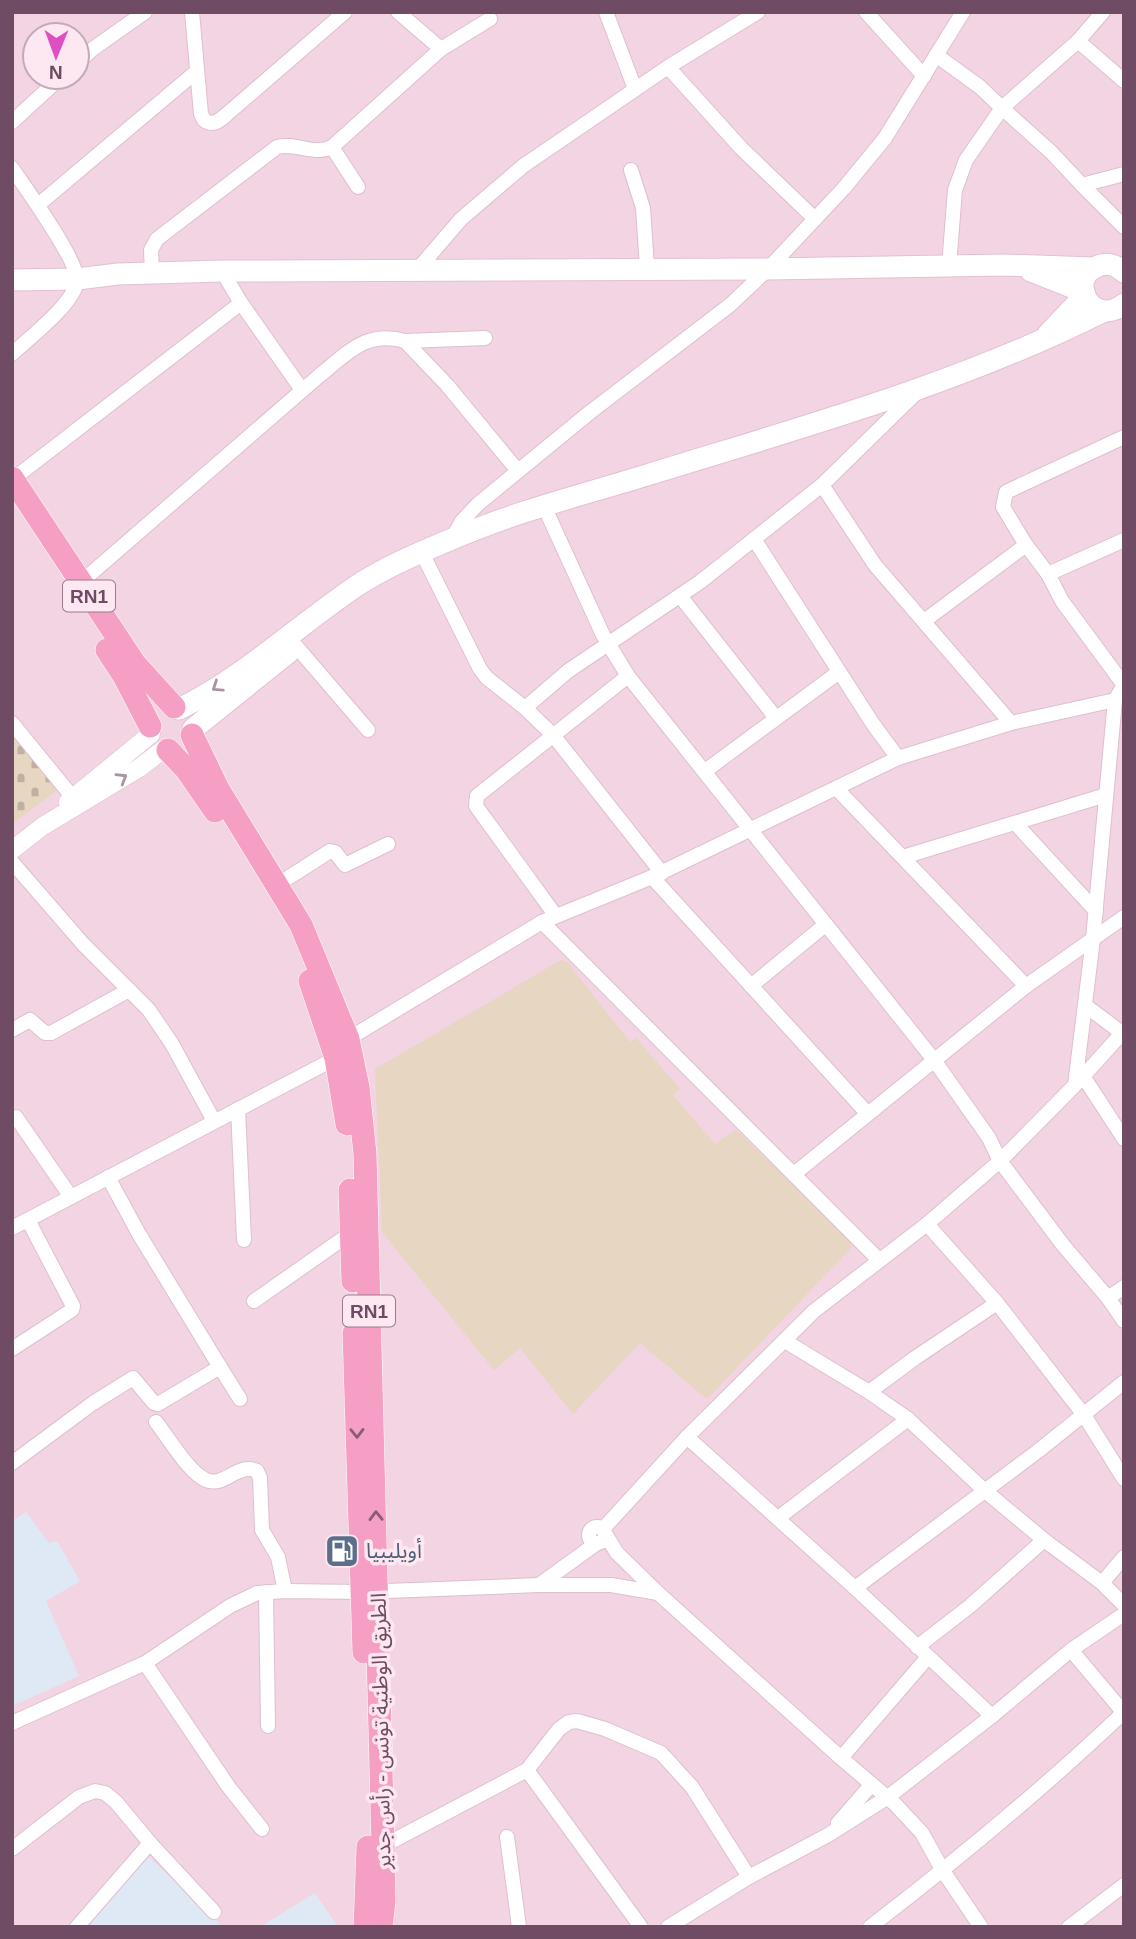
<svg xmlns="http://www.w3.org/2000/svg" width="1136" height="1939" viewBox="0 0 1136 1939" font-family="Helvetica,'Noto Sans Arabic',sans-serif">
	<defs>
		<pattern id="cemetery-stones" width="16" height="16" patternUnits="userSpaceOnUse" patternTransform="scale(1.75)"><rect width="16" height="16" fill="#e6d6c2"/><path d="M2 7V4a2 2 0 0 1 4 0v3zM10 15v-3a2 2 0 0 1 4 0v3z" fill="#bfb0a1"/></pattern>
	</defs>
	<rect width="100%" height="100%" fill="#fae2ed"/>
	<path fill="#f3d4e3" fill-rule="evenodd" d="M12,12H1124V1927H12ZM35,35H77V77H35Z"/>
	<g fill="#dfe9f6">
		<polygon points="26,1512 49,1543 57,1541 80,1581 46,1601 79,1676 12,1706 12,1521"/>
		<polygon points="147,1855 223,1927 85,1927"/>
		<polygon points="315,1893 338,1927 260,1927"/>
	</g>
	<polygon fill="url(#cemetery-stones)" points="12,733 59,789 12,824"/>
	<polygon fill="#e6d6c2" points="561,960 567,962 630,1042 636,1038 680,1089 673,1095 715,1144 736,1130 850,1240 851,1248 707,1399 640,1343 573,1414 520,1348 494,1370 382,1232 375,1069"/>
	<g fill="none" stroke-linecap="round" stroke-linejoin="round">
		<g stroke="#debfd0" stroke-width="16">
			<g id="minor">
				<path d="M192,12L201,114L204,120C213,127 220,120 227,114L345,12"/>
				<polyline points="398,12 441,49"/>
				<polyline points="606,12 635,89"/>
				<polyline points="866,12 924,76"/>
				<polyline points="1078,41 1103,12"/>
				<polyline points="936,55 980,87 1002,108 1078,41 1124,81"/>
				<polyline points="77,63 94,48 145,12"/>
				<polyline points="668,67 741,148 814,218"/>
				<polyline points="12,122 61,77"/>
				<polyline points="332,147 358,187"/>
				<path d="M12,168C25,187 79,262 77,281C74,304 29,338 12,354"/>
				<polyline points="631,170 643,208 647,268"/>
				<polyline points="1082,185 1124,227"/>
				<polyline points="38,205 197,71"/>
				<polyline points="949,266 955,190 966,160 1002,108 1051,152 1082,185 1124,174"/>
				<polyline points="418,269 461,219 523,166 668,67 758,12"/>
				<polyline points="222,271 241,303 302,390"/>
				<path d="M152,273L151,250L157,239L277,147C296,142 313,156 332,147L441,49L490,19"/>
				<polyline points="485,338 405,341 447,385 518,471"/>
				<polyline points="13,479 241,303"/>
				<polyline points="822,485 875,565 1011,723"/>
				<polyline points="544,506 603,635 628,676 934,1060 989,1138 1000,1161 1063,1245 1108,1298 1124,1321"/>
				<polyline points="452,539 462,521 478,504 589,413 730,305 768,269 844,188 885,138 963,12"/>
				<polyline points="754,539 873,724 898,758"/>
				<polyline points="422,553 480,669 487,678 525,708 553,735 662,873"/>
				<polyline points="1048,574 1124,540"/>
				<path d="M80,583L320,375C348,353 366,330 405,341"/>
				<polyline points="680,596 776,718"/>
				<polyline points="924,621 1026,545"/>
				<polyline points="296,646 368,730"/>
				<polyline points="525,708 568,671 700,582 822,485 917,392"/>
				<polyline points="12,723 79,805"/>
				<polyline points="705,771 839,672"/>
				<polyline points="836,788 1026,986 1124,917"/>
				<polyline points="1015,823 1096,911"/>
				<polyline points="903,857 1106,795"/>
				<polyline points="12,862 83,944 149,1010 172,1044 214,1121"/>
				<polyline points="652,877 867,1113"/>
				<polyline points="277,885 330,851 335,852 345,865 388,844"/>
				<polyline points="556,916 476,806 477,796 628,676"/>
				<polyline points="542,922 879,1260"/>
				<polyline points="751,986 825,925"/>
				<polyline points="1086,1006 1122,1033"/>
				<polyline points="12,1030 30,1020 45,1033 51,1033 129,990"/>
				<polyline points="348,1039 542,922 652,877 898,758 1011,723 1115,700"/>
				<polyline points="1083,1076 1124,1139"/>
				<polyline points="1078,1082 1124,1031"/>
				<polyline points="238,1109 244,1240"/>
				<polyline points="16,1117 71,1197"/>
				<polyline points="794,1174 1026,986"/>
				<polyline points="108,1177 139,1234 220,1367"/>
				<polyline points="927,1224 997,1303 1084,1415 1124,1479"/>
				<polyline points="12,1228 336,1058"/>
				<polyline points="1108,1298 1124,1287"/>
				<polyline points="254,1301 351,1233"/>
				<polyline points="785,1341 869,1392 908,1419 984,1490 1044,1540 1102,1583 1124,1605"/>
				<polyline points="12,1349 72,1310 73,1306 28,1220"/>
				<polyline points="869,1392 915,1358 997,1303"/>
				<path d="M156,1422C168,1437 189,1473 206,1480C225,1488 237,1462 257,1471L260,1478L262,1530L278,1557L285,1591"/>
				<polyline points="12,1463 93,1403 133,1378 154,1403 158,1404 220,1367 240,1399"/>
				<polyline points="778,1518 908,1419"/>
				<circle cx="597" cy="1535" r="8"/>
				<polyline points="603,1529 687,1437 814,1311 927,1224 1000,1161 1075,1085 1093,939 1115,700 1124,685 1062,601 1048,574 1026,545 1003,507 1006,492 1124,437"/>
				<polyline points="606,1535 617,1553 658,1593"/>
				<polyline points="1102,1583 1124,1557"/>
				<polyline points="539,1585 597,1543"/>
				<polyline points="855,1588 1038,1451 1124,1382"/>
				<polyline points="266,1592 268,1726"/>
				<polyline points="917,1647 970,1606 1044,1540"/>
				<polyline points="1071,1650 1124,1713"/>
				<polyline points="145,1663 228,1786 262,1829"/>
				<polyline points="992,1716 1071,1650 1124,1614"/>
				<polyline points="12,1723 145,1663 230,1606 257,1593 285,1591 361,1592 539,1585 611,1585 658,1593 841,1758 895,1804 922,1833 943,1871 981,1927"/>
				<polyline points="841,1758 928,1657"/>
				<polyline points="527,1770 641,1927"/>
				<polyline points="838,1823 872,1784"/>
				<polyline points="507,1837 519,1927"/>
				<polyline points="383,1846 527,1770 559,1729 569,1722 577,1721 605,1729 661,1753 692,1787 749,1877"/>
				<polyline points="12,1849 79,1797 95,1791 105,1793 116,1802 150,1843"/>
				<polyline points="77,1927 150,1843 214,1912"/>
				<polyline points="668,1927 749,1877 828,1835 888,1797 992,1716 855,1588 687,1437"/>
				<path d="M870,1927C957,1860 1043,1789 1123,1713"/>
				<polyline points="1069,1927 1124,1885"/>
			</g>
		</g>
		<g stroke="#debfd0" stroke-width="19">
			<g id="tertiary">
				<polyline points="68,802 151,734"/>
				<polyline points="12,850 43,826 139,768 164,749"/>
			</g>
		</g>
		<g stroke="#e4bfd5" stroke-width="23">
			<g id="secondary">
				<polyline points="1031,271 1084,292"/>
				<path d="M1124,272C1116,265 1108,262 1098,266C1065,279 1092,329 1124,304"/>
				<polyline points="12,280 77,279 118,274 222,271 768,269 1005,265 1094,268"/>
				<polyline points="1048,334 1085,295"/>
				<path d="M179,709C245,677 300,623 361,583C390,565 421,552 452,539C514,512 582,495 647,475C802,427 959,384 1104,311"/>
				<polyline points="193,729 289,652"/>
			</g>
		</g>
		<g stroke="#fff" stroke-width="24">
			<g id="primary">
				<polyline points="12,478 135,664 174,707"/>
				<polyline points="107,650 124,676 150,726"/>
				<polyline points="192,735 218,789 301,925 348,1039 358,1087 365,1154 383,1846 384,1902 381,1927"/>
				<polyline points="168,750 186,769 215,811"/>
				<polyline points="310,981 336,1058 347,1124"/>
				<polyline points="350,1190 353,1281"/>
				<polyline points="354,1333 364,1652"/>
				<polyline points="365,1927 368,1847"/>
			</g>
		</g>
		<use href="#minor" stroke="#fff" stroke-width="14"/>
		<use href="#tertiary" stroke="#fff" stroke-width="18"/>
		<use href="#secondary" stroke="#fff" stroke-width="21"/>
		<use href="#primary" stroke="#f49fc3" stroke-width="23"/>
	</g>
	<defs><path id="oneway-chevron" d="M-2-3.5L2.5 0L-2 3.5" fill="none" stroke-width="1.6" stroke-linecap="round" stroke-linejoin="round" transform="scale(1.75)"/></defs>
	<g stroke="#a993a2">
		<use href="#oneway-chevron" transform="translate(217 687) rotate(146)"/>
		<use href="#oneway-chevron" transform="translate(122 778) rotate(-31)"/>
	</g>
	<g stroke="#8a5c77">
		<use href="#oneway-chevron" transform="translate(357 1433) rotate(89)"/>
		<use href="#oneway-chevron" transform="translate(376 1516) rotate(-91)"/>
	</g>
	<defs>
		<g id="fuel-square" transform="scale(1.75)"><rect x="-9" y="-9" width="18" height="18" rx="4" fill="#5c6f8a" stroke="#fde8f1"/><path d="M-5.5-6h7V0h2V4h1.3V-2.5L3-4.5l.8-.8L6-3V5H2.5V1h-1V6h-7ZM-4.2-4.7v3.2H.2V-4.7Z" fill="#fff"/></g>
	</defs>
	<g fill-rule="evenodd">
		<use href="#fuel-square" x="342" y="1551"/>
	</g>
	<g text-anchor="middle" stroke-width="7" stroke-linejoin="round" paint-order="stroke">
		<g fill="#fde8f1" stroke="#9a7a8e" stroke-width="2">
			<rect x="63" y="580.5" width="52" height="31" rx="5"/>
			<rect x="343" y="1295.5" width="52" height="31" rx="5"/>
		</g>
		<g font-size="19" font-weight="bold" fill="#704b64">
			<text x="89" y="603">RN1</text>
			<text x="369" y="1318">RN1</text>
		</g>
		<g font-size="21" fill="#4e5e75" stroke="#fde8f1" text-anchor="start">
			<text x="366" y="1558">أويليبيا</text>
		</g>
		<g font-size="21" fill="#704b64" stroke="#fde8f1">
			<text transform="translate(381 1731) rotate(-91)" y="7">الطريق الوطنية تونس - رأس جدير</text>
		</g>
	</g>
	<rect width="1136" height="1939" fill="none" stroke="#704b64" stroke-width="28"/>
	<g transform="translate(56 56) rotate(181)"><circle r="33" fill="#fde8f1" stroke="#c5a9b9" stroke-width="2"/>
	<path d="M0-5L12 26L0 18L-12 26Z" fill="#dc50c3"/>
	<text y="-10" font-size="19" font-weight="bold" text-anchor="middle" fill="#704b64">N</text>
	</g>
</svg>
